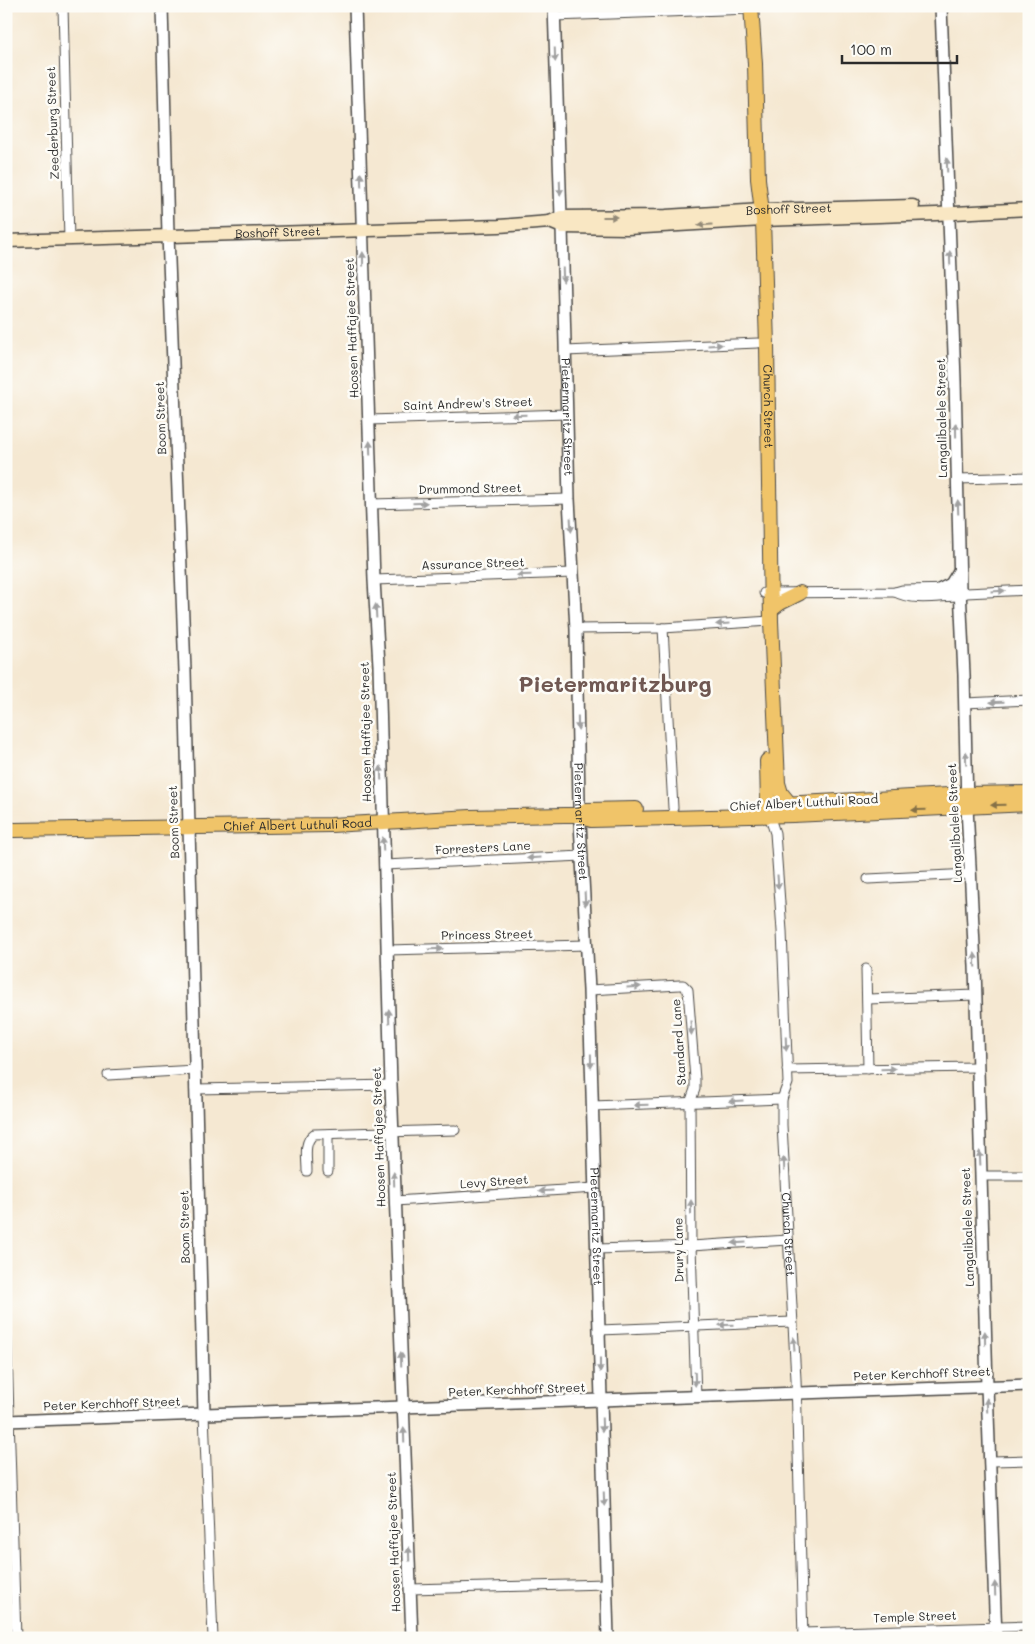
<svg xmlns="http://www.w3.org/2000/svg" width="1035" height="1644" viewBox="0 0 1035 1644" font-family="Mali,sans-serif">
	<rect width="100%" height="100%" fill="#fdfcf7"/>
	<filter id="ink" filterUnits="userSpaceOnUse"><feTurbulence type="fractalNoise" baseFrequency=".02" numOctaves="2"/><feDisplacementMap in="SourceGraphic" scale="10" xChannelSelector="R" yChannelSelector="G"/><feConvolveMatrix kernelMatrix="1 2 1 2 8 2 1 2 1" color-interpolation-filters="sRGB"/></filter>
	<filter id="wash" filterUnits="userSpaceOnUse"><feTurbulence type="fractalNoise" baseFrequency=".0096" numOctaves="4" result="noise"/><feDisplacementMap in="SourceGraphic" scale="20" xChannelSelector="R" yChannelSelector="G"/><feGaussianBlur stdDeviation="1.12" result="paint"/><feColorMatrix in="noise" values="0 0 0 0 0 0 0 0 0 0 0 0 0 0 0 0 0 1.4 0 .05"/><feComposite in="paint" operator="in"/></filter>
	<g filter="url(#wash)">
		<rect width="100%" height="100%" fill="#f5e8d2"/>
	</g>
	<g filter="url(#ink)">
		<g fill="none" stroke-linecap="round" stroke-linejoin="round">
			<g stroke="#494744" stroke-width="11">
				<g id="minor">
					<polyline points="63,6 69,240"/>
					<polyline points="554,16 751,9"/>
					<polyline points="565,351 758,343"/>
					<polyline points="369,420 567,414"/>
					<polyline points="957,479 1029,477"/>
					<polyline points="371,504 569,499"/>
					<polyline points="374,580 573,573"/>
					<path d="M895,592C914,602 939,596 960,596L966,593L1029,590"/>
					<polyline points="764,593 895,592 902,590 960,589 966,593"/>
					<polyline points="663,628 673,808"/>
					<polyline points="576,629 663,628 771,621"/>
					<polyline points="965,703 1029,700"/>
					<path id="s1" d="M769,815L775,833L782,931L788,1083L782,1099V1125L796,1379L803,1638"/>
					<polyline points="384,865 583,856"/>
					<polyline points="868,879 971,874"/>
					<polyline points="387,950 587,945"/>
					<polyline points="866,969 868,1069"/>
					<polyline points="589,990 680,985 683,985 688,990 695,1079 695,1089 690,1103 691,1246 696,1397"/>
					<polyline points="868,999 975,995"/>
					<polyline points="787,1070 977,1067"/>
					<polyline points="108,1075 195,1070"/>
					<polyline points="195,1089 391,1085"/>
					<polyline points="592,1106 782,1099"/>
					<polyline points="328,1134 328,1171"/>
					<path d="M307,1171C307,1158 303,1142 314,1134L455,1130"/>
					<polyline points="981,1176 1029,1176"/>
					<polyline points="395,1201 595,1188"/>
					<polyline points="597,1249 691,1246 788,1240"/>
					<polyline points="6,1320 16,1638"/>
					<polyline points="600,1330 792,1322"/>
					<polyline points="204,1414 213,1638"/>
					<polyline points="991,1461 1029,1460"/>
					<polyline points="410,1589 606,1584"/>
					<polyline points="803,1633 1029,1626"/>
				</g>
			</g>
			<g stroke="#494744" stroke-width="14">
				<g id="tertiary">
					<polyline points="162,6 168,235 185,671 204,1414"/>
					<polyline points="355,6 374,580 379,665 391,1085 412,1638"/>
					<polyline points="554,6 561,217"/>
					<polyline points="941,6 955,380 960,589 964,675 967,807 975,966 987,1386 996,1638"/>
					<path id="s2" d="M562,227L569,499L576,629L579,804L589,990L608,1638"/>
					<polyline points="939,590 951,584 959,571"/>
					<polyline points="6,1421 1029,1385"/>
				</g>
			</g>
			<g stroke="#494744" stroke-width="15">
				<g id="secondary">
					<path id="s3" d="M550,222L561,217L666,216L762,210L913,206"/>
					<path id="s4" d="M6,241L499,226L550,222L562,227L628,228L763,220L936,214L1029,209"/>
				</g>
			</g>
			<g stroke="#494744" stroke-width="16">
				<g id="primary">
					<path id="s5" d="M751,6L755,64L758,179L763,220L767,345L771,621L778,783L781,793L790,804"/>
					<polyline points="771,610 780,603 800,593"/>
					<polyline points="767,761 768,805"/>
					<polyline points="782,804 967,794 1029,793"/>
					<polyline points="581,815 586,810 636,809"/>
					<path id="s6" d="M6,828L14,830L331,825L471,817L565,815H581L591,820L793,815L1029,804"/>
				</g>
			</g>
			<use href="#minor" stroke="#fff" stroke-width="9"/>
			<use href="#tertiary" stroke="#fff" stroke-width="11"/>
			<use href="#secondary" stroke="#f9e7c3" stroke-width="12"/>
			<use href="#primary" stroke="#f0c469" stroke-width="14"/>
		</g>
		<defs><path id="oneway-solid" d="M-6-.8H1V-3.2L6.5 0L1 3.2V.8H-6Z" transform="scale(1.25)"/></defs>
		<g fill="#a0a0a0">
			<use href="#oneway-solid" transform="translate(555 55) rotate(88)"/>
			<use href="#oneway-solid" transform="translate(947 165) rotate(-92)"/>
			<use href="#oneway-solid" transform="translate(361 180) rotate(-92)"/>
			<use href="#oneway-solid" transform="translate(560 188) rotate(88)"/>
			<use href="#oneway-solid" transform="translate(950 258) rotate(-92)"/>
			<use href="#oneway-solid" transform="translate(363 259) rotate(-91)"/>
			<use href="#oneway-solid" transform="translate(563 275) rotate(88)"/>
			<use href="#oneway-solid" transform="translate(715 345) rotate(-3)"/>
			<use href="#oneway-solid" transform="translate(519 415) rotate(178)"/>
			<use href="#oneway-solid" transform="translate(956 430) rotate(-91)"/>
			<use href="#oneway-solid" transform="translate(370 448) rotate(-92)"/>
			<use href="#oneway-solid" transform="translate(420 503) rotate(-1)"/>
			<use href="#oneway-solid" transform="translate(958 507) rotate(-92)"/>
			<use href="#oneway-solid" transform="translate(571 525) rotate(87)"/>
			<use href="#oneway-solid" transform="translate(524 575) rotate(178)"/>
			<use href="#oneway-solid" transform="translate(998 591) rotate(-3)"/>
			<use href="#oneway-solid" transform="translate(376 611) rotate(-93)"/>
			<use href="#oneway-solid" transform="translate(723 624) rotate(176)"/>
			<use href="#oneway-solid" transform="translate(997 702) rotate(178)"/>
			<use href="#oneway-solid" transform="translate(578 723) rotate(89)"/>
			<use href="#oneway-solid" transform="translate(966 758) rotate(-91)"/>
			<use href="#oneway-solid" transform="translate(381 773) rotate(-92)"/>
			<use href="#oneway-solid" transform="translate(383 844) rotate(-92)"/>
			<use href="#oneway-solid" transform="translate(534 858) rotate(177)"/>
			<use href="#oneway-solid" transform="translate(778 882) rotate(86)"/>
			<use href="#oneway-solid" transform="translate(585 899) rotate(87)"/>
			<use href="#oneway-solid" transform="translate(436 949) rotate(-1)"/>
			<use href="#oneway-solid" transform="translate(975 960) rotate(-92)"/>
			<use href="#oneway-solid" transform="translate(634 987) rotate(-3)"/>
			<use href="#oneway-solid" transform="translate(389 1016) rotate(-92)"/>
			<use href="#oneway-solid" transform="translate(691 1028) rotate(86)"/>
			<use href="#oneway-solid" transform="translate(786 1044) rotate(88)"/>
			<use href="#oneway-solid" transform="translate(591 1061) rotate(89)"/>
			<use href="#oneway-solid" transform="translate(888 1069) rotate(-1)"/>
			<use href="#oneway-solid" transform="translate(736 1101) rotate(177)"/>
			<use href="#oneway-solid" transform="translate(641 1105) rotate(178)"/>
			<use href="#oneway-solid" transform="translate(980 1158) rotate(-93)"/>
			<use href="#oneway-solid" transform="translate(784 1164) rotate(-93)"/>
			<use href="#oneway-solid" transform="translate(394 1179) rotate(-92)"/>
			<use href="#oneway-solid" transform="translate(546 1191) rotate(176)"/>
			<use href="#oneway-solid" transform="translate(691 1207) rotate(-90)"/>
			<use href="#oneway-solid" transform="translate(739 1243) rotate(177)"/>
			<use href="#oneway-solid" transform="translate(726 1325) rotate(178)"/>
			<use href="#oneway-solid" transform="translate(985 1338) rotate(-91)"/>
			<use href="#oneway-solid" transform="translate(794 1344) rotate(-94)"/>
			<use href="#oneway-solid" transform="translate(401 1359) rotate(-92)"/>
			<use href="#oneway-solid" transform="translate(600 1365) rotate(90)"/>
			<use href="#oneway-solid" transform="translate(695 1379) rotate(88)"/>
			<use href="#oneway-solid" transform="translate(987 1405) rotate(-92)"/>
			<use href="#oneway-solid" transform="translate(602 1425) rotate(88)"/>
			<use href="#oneway-solid" transform="translate(404 1435) rotate(-92)"/>
			<use href="#oneway-solid" transform="translate(604 1499) rotate(88)"/>
			<use href="#oneway-solid" transform="translate(409 1554) rotate(-92)"/>
			<use href="#oneway-solid" transform="translate(995 1589) rotate(-92)"/>
		</g>
		<g fill="#928977">
			<use href="#oneway-solid" transform="translate(610 217)"/>
			<use href="#oneway-solid" transform="translate(705 225) rotate(176)"/>
		</g>
		<g fill="#847047">
			<use href="#oneway-solid" transform="translate(998 805) rotate(178)"/>
			<use href="#oneway-solid" transform="translate(919 810) rotate(178)"/>
		</g>
	</g>
	<g text-anchor="middle" stroke-width="5" stroke-linejoin="round" paint-order="stroke">
		<g font-size="12" fill="#2b2b2b" stroke="#fdfcf7">
			<text transform="translate(53 123) rotate(-92)" y="4">Zeederburg Street</text>
			<text dy="4" stroke="none"><textPath href="#s3" startOffset="240">Boshoff Street</textPath></text>
			<text dy="4" stroke="none"><textPath href="#s4" startOffset="272">Boshoff Street</textPath></text>
			<text transform="translate(352 328) rotate(-92)" y="4">Hoosen Haffajee Street</text>
			<text transform="translate(468 404) rotate(-2)" y="4">Saint Andrew's Street</text>
			<text dy="4" stroke="none"><textPath href="#s5" startOffset="401">Church Street</textPath></text>
			<text dy="4" stroke="none"><textPath href="#s2" startOffset="190">Pietermaritz Street</textPath></text>
			<text transform="translate(161 418) rotate(-92)" y="4">Boom Street</text>
			<text transform="translate(942 418) rotate(-91)" y="4">Langalibalele Street</text>
			<text transform="translate(470 489) rotate(-1)" y="4">Drummond Street</text>
			<text transform="translate(473 564) rotate(-2)" y="4">Assurance Street</text>
			<text transform="translate(366 732) rotate(-91)" y="4">Hoosen Haffajee Street</text>
			<text transform="translate(804 803) rotate(-3)" y="4">Chief Albert Luthuli Road</text>
			<text transform="translate(174 822) rotate(-92)" y="4">Boom Street</text>
			<text dy="4" stroke="none"><textPath href="#s2" startOffset="595">Pietermaritz Street</textPath></text>
			<text transform="translate(955 823) rotate(-93)" y="4">Langalibalele Street</text>
			<text dy="4" stroke="none"><textPath href="#s6" startOffset="292">Chief Albert Luthuli Road</textPath></text>
			<text transform="translate(483 848) rotate(-3)" y="4">Forresters Lane</text>
			<text transform="translate(487 935) rotate(-1)" y="4">Princess Street</text>
			<text transform="translate(679 1042) rotate(-94)" y="4">Standard Lane</text>
			<text transform="translate(379 1137) rotate(-92)" y="4">Hoosen Haffajee Street</text>
			<text transform="translate(494 1182) rotate(-4)" y="4">Levy Street</text>
			<text transform="translate(185 1227) rotate(-91)" y="4">Boom Street</text>
			<text dy="4" stroke="none"><textPath href="#s2" startOffset="1000">Pietermaritz Street</textPath></text>
			<text transform="translate(968 1227) rotate(-92)" y="4">Langalibalele Street</text>
			<text dy="4" stroke="none"><textPath href="#s1" startOffset="422">Church Street</textPath></text>
			<text transform="translate(679 1250) rotate(-91)" y="4">Drury Lane</text>
			<text transform="translate(922 1374) rotate(-2)" y="4">Peter Kerchhoff Street</text>
			<text transform="translate(517 1390) rotate(-2)" y="4">Peter Kerchhoff Street</text>
			<text transform="translate(112 1404) rotate(-2)" y="4">Peter Kerchhoff Street</text>
			<text transform="translate(394 1542) rotate(-92)" y="4">Hoosen Haffajee Street</text>
			<text transform="translate(915 1617) rotate(-2)" y="4">Temple Street</text>
		</g>
		<g font-size="22" font-weight="bold" fill="#705852" stroke="#fdfcf7">
			<text x="615" y="692">Pietermaritzburg</text>
		</g>
	</g>
	<rect width="1035" height="1644" fill="none" stroke="#fdfcf7" stroke-width="25"/>
	<path d="M842 55v8h115v-8" fill="none" stroke="#2b2b2b" stroke-width="2.5"/>
	<text x="850" y="55" font-size="15" fill="#2b2b2b" stroke="#fdfcf7" stroke-width="4" paint-order="stroke">100 m</text>
</svg>
